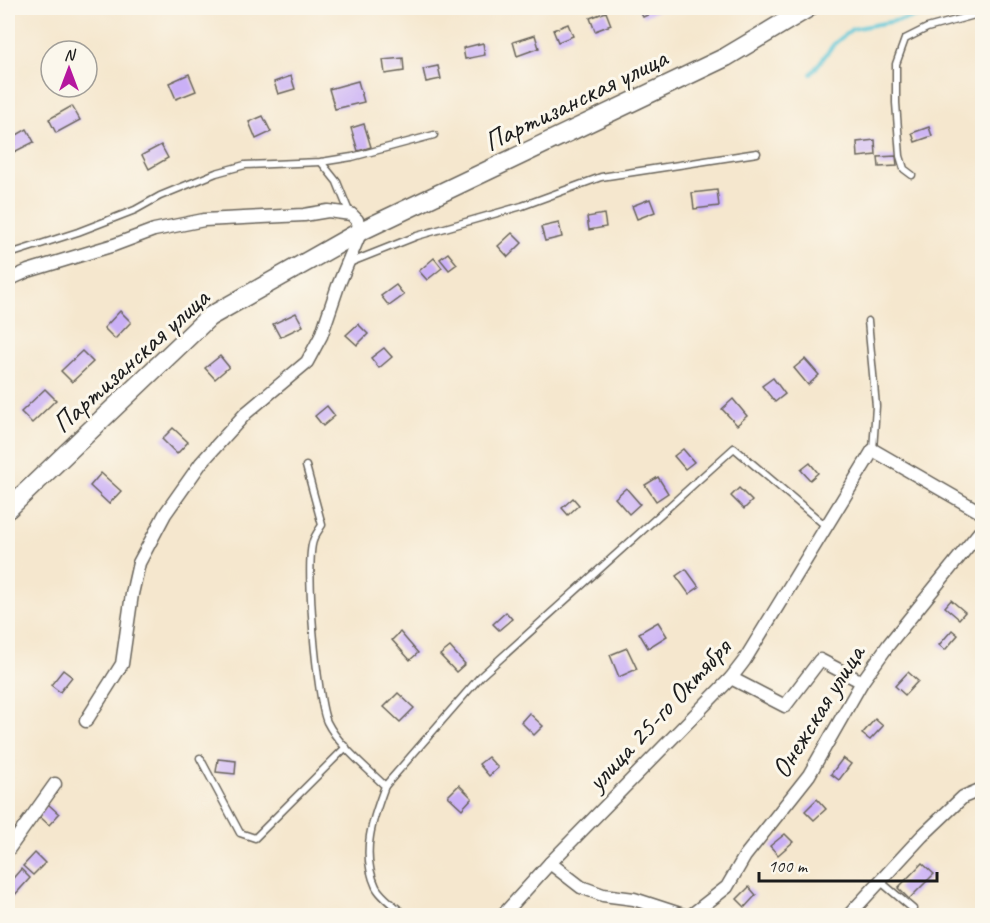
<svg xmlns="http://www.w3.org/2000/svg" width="990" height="923" viewBox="0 0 990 923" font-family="Caveat,sans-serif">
	<rect width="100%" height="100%" fill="#fbf7ec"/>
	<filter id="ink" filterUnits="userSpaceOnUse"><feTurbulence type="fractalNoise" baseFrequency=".0167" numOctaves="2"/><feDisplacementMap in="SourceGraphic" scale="12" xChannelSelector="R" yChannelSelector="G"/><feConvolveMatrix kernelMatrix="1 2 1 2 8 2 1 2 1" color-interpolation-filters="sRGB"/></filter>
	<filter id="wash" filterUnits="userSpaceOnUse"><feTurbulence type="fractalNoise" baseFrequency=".008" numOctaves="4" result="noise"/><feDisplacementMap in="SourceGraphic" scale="24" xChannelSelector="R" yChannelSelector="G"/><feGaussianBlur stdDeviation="1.35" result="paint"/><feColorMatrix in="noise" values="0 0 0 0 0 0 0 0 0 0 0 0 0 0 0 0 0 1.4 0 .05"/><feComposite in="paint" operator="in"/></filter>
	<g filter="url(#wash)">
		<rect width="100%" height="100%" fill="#f5e7ce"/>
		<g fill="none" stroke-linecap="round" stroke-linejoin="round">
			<polyline stroke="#5cc6d7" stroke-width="4" points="811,74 834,44 852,29 916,17 934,8"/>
		</g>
		<g id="blocks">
			<g fill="#cab0f6">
				<polygon points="638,8 663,8 643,17"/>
				<polygon points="606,12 611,25 595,31 590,18"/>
				<polygon points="568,24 573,36 558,42 553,30"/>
				<polygon points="535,35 539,48 517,56 513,42"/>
				<polygon points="483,43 485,55 465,59 463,48"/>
				<polygon points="403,58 404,71 385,74 383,60"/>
				<polygon points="438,66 441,79 426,82 423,69"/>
				<polygon points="189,74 196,91 176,99 169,83"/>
				<polygon points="291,76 295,89 278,94 274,82"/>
				<polygon points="358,81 364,102 335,109 329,89"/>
				<polygon points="72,106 80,120 56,133 49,119"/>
				<polygon points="263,116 271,132 256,139 249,122"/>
				<polygon points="364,124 371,147 358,151 351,128"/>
				<polygon points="929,127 932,136 915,142 912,133"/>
				<polygon points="27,129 34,142 14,152 8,140"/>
				<polygon points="875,140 876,155 858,157 857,142"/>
				<polygon points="161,145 168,158 149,169 142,155"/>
				<polygon points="896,156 897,166 879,167 878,157"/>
				<polygon points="717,190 719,206 694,209 692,193"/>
				<polygon points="650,199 655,212 637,219 632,206"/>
				<polygon points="604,214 606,227 589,230 587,217"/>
				<polygon points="559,223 562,237 545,241 541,227"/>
				<polygon points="512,233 522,243 508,257 498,246"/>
				<polygon points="448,253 457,264 449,270 440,259"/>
				<polygon points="434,258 442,268 427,280 419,271"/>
				<polygon points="396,285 404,295 389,306 381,296"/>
				<polygon points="120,311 131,322 115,339 104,328"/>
				<polygon points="296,313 303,326 280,337 273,324"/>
				<polygon points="358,324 368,334 357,345 346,335"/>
				<polygon points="384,348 392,357 379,368 371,358"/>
				<polygon points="82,351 93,362 72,382 61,371"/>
				<polygon points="220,356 229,367 215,379 205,368"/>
				<polygon points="805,359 819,375 808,385 794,368"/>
				<polygon points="773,378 785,394 775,402 762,386"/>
				<polygon points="45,389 56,400 32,423 21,412"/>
				<polygon points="733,399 747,416 737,425 722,409"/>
				<polygon points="327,406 335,416 323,426 315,416"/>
				<polygon points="173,428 188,442 177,454 162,439"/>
				<polygon points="683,449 694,462 685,469 674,456"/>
				<polygon points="810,463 818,473 810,480 801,470"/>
				<polygon points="101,473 121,491 109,504 90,486"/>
				<polygon points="658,477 668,493 656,501 645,485"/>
				<polygon points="626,488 640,504 629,514 615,498"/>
				<polygon points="739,488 752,501 744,509 731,496"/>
				<polygon points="573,498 579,505 568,515 562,508"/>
				<polygon points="686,569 699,587 689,594 676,576"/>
				<polygon points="951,600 965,612 959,619 945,607"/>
				<polygon points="506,612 512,619 499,630 493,624"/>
				<polygon points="658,622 667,636 648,648 639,633"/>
				<polygon points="952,630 958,635 945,650 939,645"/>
				<polygon points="400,632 418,653 410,660 392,640"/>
				<polygon points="450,647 465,664 456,672 440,655"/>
				<polygon points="627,648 637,669 619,677 610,655"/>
				<polygon points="63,670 72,677 60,692 51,685"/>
				<polygon points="908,672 918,681 905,695 895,686"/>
				<polygon points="398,693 414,708 400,722 384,707"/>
				<polygon points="529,713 543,726 534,735 521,722"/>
				<polygon points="875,719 883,726 870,740 862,734"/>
				<polygon points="488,757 498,768 489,776 479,764"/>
				<polygon points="843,758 851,764 839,780 831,774"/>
				<polygon points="218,759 236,761 235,774 216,772"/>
				<polygon points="459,785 472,798 462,809 448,796"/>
				<polygon points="817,799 826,809 814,820 805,811"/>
				<polygon points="48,804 59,814 49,825 38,815"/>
				<polygon points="785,834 793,842 778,855 770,846"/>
				<polygon points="35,853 45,863 33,875 23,866"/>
				<polygon points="922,863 934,874 909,899 898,888"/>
				<polygon points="21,869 30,878 12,898 8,893 8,884"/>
				<polygon points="749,887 756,895 745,907 737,899"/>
			</g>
		</g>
	</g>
	<g filter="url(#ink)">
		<use href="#blocks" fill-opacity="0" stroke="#68635a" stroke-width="1.5"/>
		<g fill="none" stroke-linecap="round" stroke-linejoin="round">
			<g stroke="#68635a" stroke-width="9">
				<g id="lane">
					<polyline points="321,162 337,182 350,214"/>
					<polyline points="912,175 904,169 900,156 896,103 896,64 905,39 927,28 982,13"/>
					<polyline points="8,252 16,252 78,232 135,210 160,196 216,173 245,165 321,162 352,157 434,135"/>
					<polyline points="349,263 417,236 522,206 601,177 757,153"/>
					<polyline points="868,321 876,406 873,450"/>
					<path d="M306,466L322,525C319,530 315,535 313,541C305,563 317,701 327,722C339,746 366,767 385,786C373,818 360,853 376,887C382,898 397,908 407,916"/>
					<polyline points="200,758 240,833 255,838 346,747"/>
					<polyline points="385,786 480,677 734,448 827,527"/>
					<polyline points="881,882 913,909"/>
				</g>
			</g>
			<g stroke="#68635a" stroke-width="15">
				<g id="street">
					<polyline points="8,280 28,271 114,245 154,230 204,220 304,215 328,211 351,214 357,220 361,231 338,286 321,336 307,362 246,413 201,463 165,514 139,563 132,594 122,664 86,721"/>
					<polyline points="731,678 785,706 820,660 862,682"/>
					<polyline points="8,850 55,784"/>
					<polyline points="550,863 581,887 603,895 634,899 686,916"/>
					<polyline points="502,916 550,863 731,678 744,661 873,450 982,513"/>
					<polyline points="690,916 727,887 745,856 809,775 862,682 889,644 982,529"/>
					<polyline points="848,916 922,836 963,797 982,789"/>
				</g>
			</g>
			<g stroke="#68635a" stroke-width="21">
				<polyline id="primary" points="8,509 209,317 361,231 726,57 808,8"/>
			</g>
			<use href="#lane" stroke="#fff" stroke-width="6"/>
			<use href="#street" stroke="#fff" stroke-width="12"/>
			<use href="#primary" stroke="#fff" stroke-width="18"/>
		</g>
	</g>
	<g text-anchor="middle" stroke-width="6" stroke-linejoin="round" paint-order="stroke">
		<g font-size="28" fill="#1c1c1c" stroke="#fbf7ec">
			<text transform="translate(575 99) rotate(-26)" y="10">Партизанская улица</text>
			<text transform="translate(130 360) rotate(-42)" y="10">Партизанская улица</text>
			<text transform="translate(817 711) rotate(-58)" y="10">Онежская улица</text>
			<text transform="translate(658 714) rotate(-47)" y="10">улица 25-го Октября</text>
		</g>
	</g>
	<rect width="990" height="923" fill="none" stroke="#fbf7ec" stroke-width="30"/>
	<g transform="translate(69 69)"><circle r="28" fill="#fbf7ec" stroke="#a29f99" stroke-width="1.5"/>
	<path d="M0-4.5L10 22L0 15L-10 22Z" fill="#b5179e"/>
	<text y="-9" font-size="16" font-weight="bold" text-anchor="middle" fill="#1c1c1c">N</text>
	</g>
	<path d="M759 872v9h178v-9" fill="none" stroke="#1c1c1c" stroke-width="3"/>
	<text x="768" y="872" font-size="18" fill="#1c1c1c" stroke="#fbf7ec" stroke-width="4.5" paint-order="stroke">100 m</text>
</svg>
